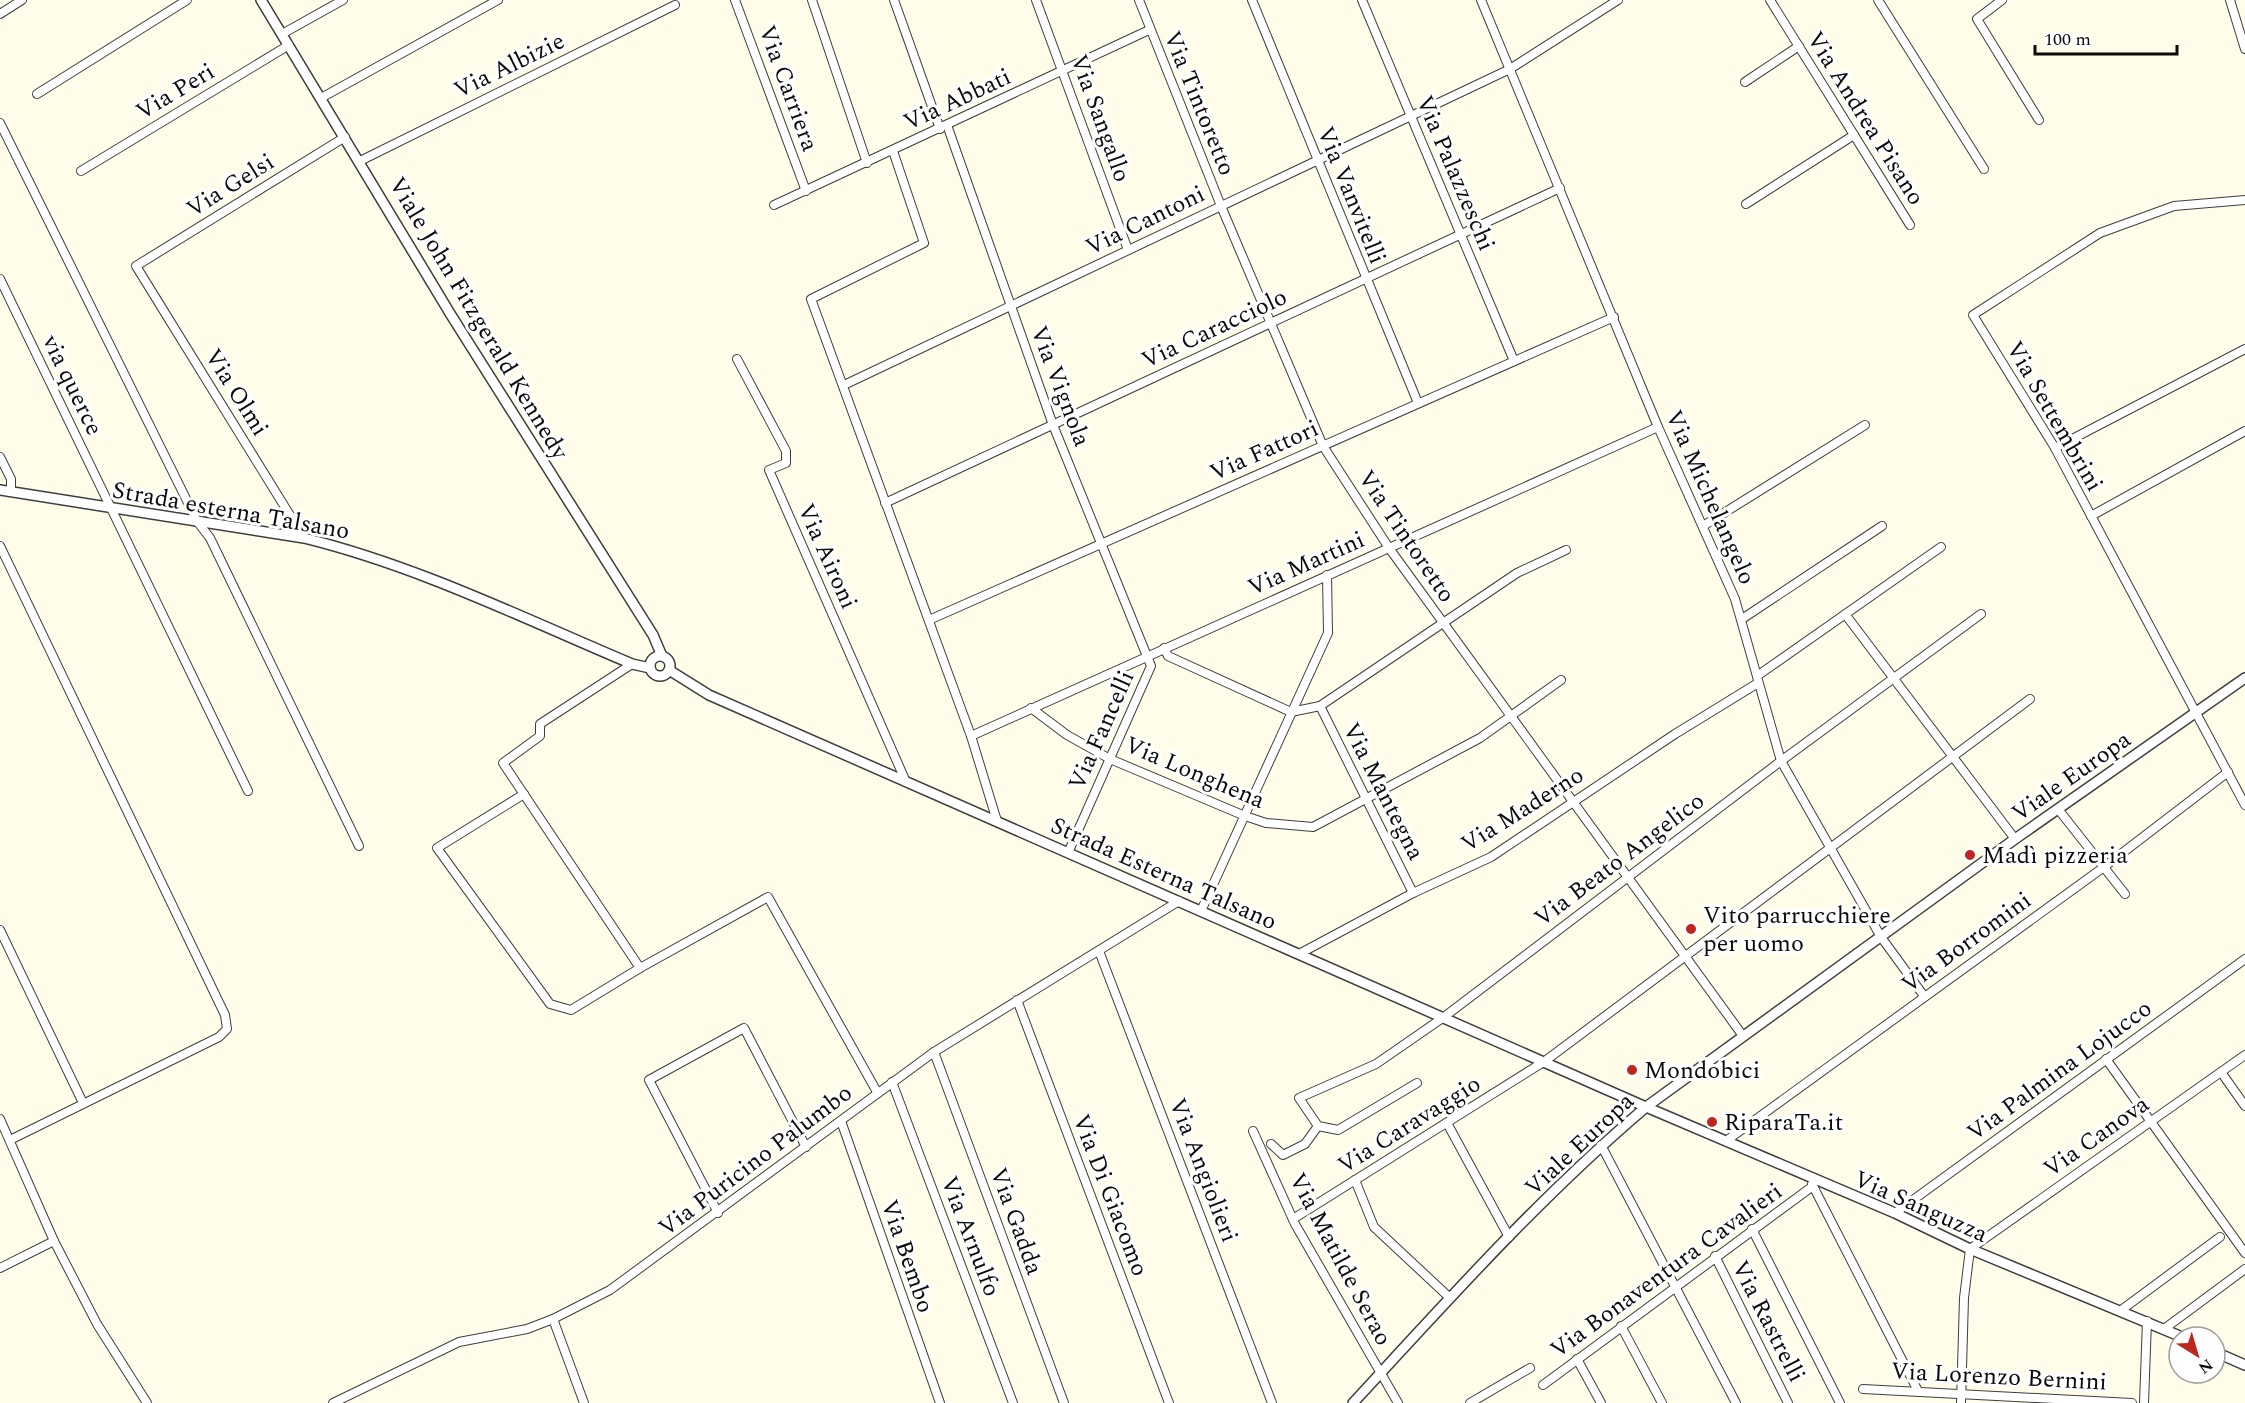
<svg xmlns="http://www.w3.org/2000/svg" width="2245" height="1403" viewBox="0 0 2245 1403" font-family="Spectral,serif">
	<rect width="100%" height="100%" fill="#fffde9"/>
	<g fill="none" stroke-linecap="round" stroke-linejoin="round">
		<g stroke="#3e3e3e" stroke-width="10">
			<g id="minor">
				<polyline points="735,0 806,191"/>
				<polyline points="812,0 867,163"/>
				<polyline points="894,0 940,129"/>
				<polyline points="1036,0 1128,250"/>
				<polyline points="1139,0 1221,206 1323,446 1389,548 1743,1036"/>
				<polyline points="1252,0 1418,403"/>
				<polyline points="1362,0 1514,361"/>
				<polyline points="1481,0 1658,427 1735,599 1781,761 1881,937 1924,996"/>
				<polyline points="1770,0 1910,225"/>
				<polyline points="1878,0 1984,169"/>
				<polyline points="2002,0 1977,19 2039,120"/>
				<polyline points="2230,0 2245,49"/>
				<polyline points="0,14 22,0"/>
				<polyline points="282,34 343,0"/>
				<polyline points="1745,82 1799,46"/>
				<polyline points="37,94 187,0"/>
				<polyline points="321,98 498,0"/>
				<polyline points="0,123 197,521 210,538 359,846"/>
				<polyline points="947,125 1053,425 1151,666 1068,853"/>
				<polyline points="893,151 924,243 811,299 971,736 997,821"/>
				<polyline points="360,161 675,5"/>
				<polyline points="81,171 289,45"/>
				<polyline points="2245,200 2174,206 2100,233 1973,315 2055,448 2245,805"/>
				<polyline points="1746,204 1854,135"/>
				<polyline points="774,205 1149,30"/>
				<polyline points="0,279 248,791"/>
				<polyline points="737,359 786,451 786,463 769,470 906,782"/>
				<polyline points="844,385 1510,69 1618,0"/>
				<polyline points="2055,448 2245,349"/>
				<polyline points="0,457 11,479 11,492"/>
				<polyline points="885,503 1560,188"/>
				<polyline points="2091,516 2245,431"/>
				<polyline points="1703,526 1865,425"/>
				<polyline points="304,538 136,266 345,137"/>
				<polyline points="0,546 225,1015 227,1029 219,1037 10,1140"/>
				<polyline points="1845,614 2015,839"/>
				<polyline points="1742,619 1882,526"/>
				<polyline points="929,620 1614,317"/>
				<polyline points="1164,648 1168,656 1291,712 1320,706 1517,573 1566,550"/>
				<polyline points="632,664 540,724 540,736 503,763 640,968"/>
				<polyline points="1757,676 1941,547"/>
				<polyline points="1320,706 1413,893"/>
				<polyline points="1031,708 1067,735 1110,759 1245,816 1266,823 1313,827 1480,738 1561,680"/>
				<polyline points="971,736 1658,427"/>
				<polyline points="524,794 437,848 550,1004 571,1010 640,968 768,897 877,1092"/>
				<polyline points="2058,809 2125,894"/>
				<polyline points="1201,911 1328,633 1327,575"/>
				<polyline points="0,930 83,1103"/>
				<polyline points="1099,951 1272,1403"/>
				<polyline points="1299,954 1413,893 1491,857 1675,734 1758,683"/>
				<polyline points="1017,1000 1169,1403"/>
				<polyline points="934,1052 1064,1403"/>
				<polyline points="2106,1059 2245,1253"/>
				<polyline points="2221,1072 2245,1106"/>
				<polyline points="892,1082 1013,1403"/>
				<polyline points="1417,1083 1338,1130 1318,1126 1299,1098 1376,1064 1444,1017 1781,761 1981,614"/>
				<polyline points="0,1119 54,1241 97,1324 147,1403"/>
				<polyline points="841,1121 940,1403"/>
				<polyline points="1447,1123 1509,1237"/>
				<polyline points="1253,1131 1295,1224 1398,1403"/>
				<polyline points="1726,1141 2104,867 2228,772"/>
				<polyline points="1271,1144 1283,1155 1305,1144 1318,1126"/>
				<polyline points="1601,1145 1736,1403"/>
				<polyline points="1355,1180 1374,1227 1450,1298"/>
				<polyline points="1812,1184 1918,1391"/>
				<polyline points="718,1213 649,1080 744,1028 806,1147"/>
				<polyline points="1895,1213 2245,959"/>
				<polyline points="1293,1219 1545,1061 2030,699"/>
				<polyline points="1752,1229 1840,1403"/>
				<polyline points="1715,1256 1788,1403"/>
				<polyline points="0,1268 54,1241"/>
				<polyline points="2120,1311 2220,1237"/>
				<polyline points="553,1319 584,1403"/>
				<polyline points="1621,1326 1662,1403"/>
				<polyline points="2164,1329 2245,1269"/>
				<polyline points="1577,1359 1601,1403"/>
				<polyline points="1543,1385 1813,1186"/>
				<polyline points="1863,1389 2132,1403"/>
				<polyline points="333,1403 459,1342 527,1329 553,1319 610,1290 934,1052 1179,901"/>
				<polyline points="1470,1403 1530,1368"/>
				<polyline points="1961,1403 1964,1298 1970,1249 2245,1055"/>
				<polyline points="2144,1403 2147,1321"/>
			</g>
		</g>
		<g stroke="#3e3e3e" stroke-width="12">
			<g id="tertiary">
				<polyline points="261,0 451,315 653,635 662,656"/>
				<path d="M0,490L304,538C418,566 525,619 632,664L650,668"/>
				<circle cx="660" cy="666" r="10"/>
				<polyline points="669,670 709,695 1646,1107 1895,1213 1970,1249 2182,1337"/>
				<polyline points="2215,1352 2245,1365"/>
				<path d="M1353,1403C1447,1301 1540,1197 1646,1107L2015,839L2245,678"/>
			</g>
		</g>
		<use href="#minor" stroke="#fff" stroke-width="8"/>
		<use href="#tertiary" stroke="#fff" stroke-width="9"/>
	</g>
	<g fill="#bf261f" stroke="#fff" stroke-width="2">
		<circle cx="1970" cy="855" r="6"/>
		<circle cx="1691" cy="929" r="6"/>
		<circle cx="1632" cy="1070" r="6"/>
		<circle cx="1712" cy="1122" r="6"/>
	</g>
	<g text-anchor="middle" stroke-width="6" stroke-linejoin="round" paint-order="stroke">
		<g font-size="24" fill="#0b0b0b" stroke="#fff">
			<text transform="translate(509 65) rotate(-26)" y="8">Via Albizie</text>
			<text transform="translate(789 88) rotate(70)" y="8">Via Carriera</text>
			<text transform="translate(175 91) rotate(-31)" y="8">Via Peri</text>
			<text transform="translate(957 99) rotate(-25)" y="8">Via Abbati</text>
			<text transform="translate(1200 103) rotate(68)" y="8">Via Tintoretto</text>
			<text transform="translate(1101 118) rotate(70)" y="8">Via Sangallo</text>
			<text transform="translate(1866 118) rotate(58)" y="8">Via Andrea Pisano</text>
			<text transform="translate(1456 173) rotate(67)" y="8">Via Palazzeschi</text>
			<text transform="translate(230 185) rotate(-32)" y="8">Via Gelsi</text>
			<text transform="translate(1352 195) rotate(68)" y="8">Via Vanvitelli</text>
			<text transform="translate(1145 220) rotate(-26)" y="8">Via Cantoni</text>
			<text transform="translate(479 318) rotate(59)" y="8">Viale John Fitzgerald Kennedy</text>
			<text transform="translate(1214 328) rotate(-25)" y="8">Via Caracciolo</text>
			<text transform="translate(73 385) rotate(64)" y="8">via querce</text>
			<text transform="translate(1061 386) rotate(69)" y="8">Via Vignola</text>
			<text transform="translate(237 392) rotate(58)" y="8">Via Olmi</text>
			<text transform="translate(2055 416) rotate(60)" y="8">Via Settembrini</text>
			<text transform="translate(1264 450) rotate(-24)" y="8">Via Fattori</text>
			<text transform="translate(1711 497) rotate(66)" y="8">Via Michelangelo</text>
			<text transform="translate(231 510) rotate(10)" y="8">Strada esterna Talsano</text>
			<text transform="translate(1407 536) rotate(56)" y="8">Via Tintoretto</text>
			<text transform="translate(828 556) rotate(66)" y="8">Via Aironi</text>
			<text transform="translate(1306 563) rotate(-24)" y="8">Via Martini</text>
			<text transform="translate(1101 730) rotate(-66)" y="8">Via Fancelli</text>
			<text transform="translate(1195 772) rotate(23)" y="8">Via Longhena</text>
			<text transform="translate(2071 776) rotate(-35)" y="8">Viale Europa</text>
			<text transform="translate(1384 791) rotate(63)" y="8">Via Mantegna</text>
			<text transform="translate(1522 809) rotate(-32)" y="8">Via Maderno</text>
			<text transform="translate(1619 859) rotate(-37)" y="8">Via Beato Angelico</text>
			<text transform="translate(1164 873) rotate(24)" y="8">Strada Esterna Talsano</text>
			<text transform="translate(1966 942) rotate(-36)" y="8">Via Borromini</text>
			<text transform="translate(2059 1070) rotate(-36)" y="8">Via Palmina Lojucco</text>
			<text transform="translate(1409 1124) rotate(-32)" y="8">Via Caravaggio</text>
			<text transform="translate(2096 1136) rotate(-35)" y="8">Via Canova</text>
			<text transform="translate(1579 1144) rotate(-43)" y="8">Viale Europa</text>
			<text transform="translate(755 1160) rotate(-37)" y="8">Via Puricino Palumbo</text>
			<text transform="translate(1204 1170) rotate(69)" y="8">Via Angiolieri</text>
			<text transform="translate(1111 1195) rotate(69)" y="8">Via Di Giacomo</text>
			<text transform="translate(1921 1206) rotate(24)" y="8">Via Sanguzza</text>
			<text transform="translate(1017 1221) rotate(70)" y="8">Via Gadda</text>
			<text transform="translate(971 1236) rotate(69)" y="8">Via Arnulfo</text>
			<text transform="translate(908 1256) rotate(71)" y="8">Via Bembo</text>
			<text transform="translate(1341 1259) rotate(62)" y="8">Via Matilde Serao</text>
			<text transform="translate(1666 1270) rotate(-36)" y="8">Via Bonaventura Cavalieri</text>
			<text transform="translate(1769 1321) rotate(63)" y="8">Via Rastrelli</text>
			<text transform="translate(1999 1376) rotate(3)" y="8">Via Lorenzo Bernini</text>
		</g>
		<g font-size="24" fill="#0b0b0b" stroke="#fff" text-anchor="start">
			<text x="1982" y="863">Madì pizzeria</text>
			<text x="1703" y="923">Vito parrucchiere<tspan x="1703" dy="28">per uomo</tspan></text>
			<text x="1644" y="1078">Mondobici</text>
			<text x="1724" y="1130">RiparaTa.it</text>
		</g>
	</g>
	<g transform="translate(2197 1355) rotate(143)"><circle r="28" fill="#ffffff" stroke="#9d9d9d" stroke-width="1.5"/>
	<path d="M0-4.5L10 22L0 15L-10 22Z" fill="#bf261f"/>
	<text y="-9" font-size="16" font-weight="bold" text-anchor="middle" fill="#0b0b0b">N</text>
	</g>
	<path d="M2035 45v9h142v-9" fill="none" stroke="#0b0b0b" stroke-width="3"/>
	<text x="2044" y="45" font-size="18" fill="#0b0b0b" stroke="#ffffff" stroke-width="4.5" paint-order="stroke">100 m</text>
</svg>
